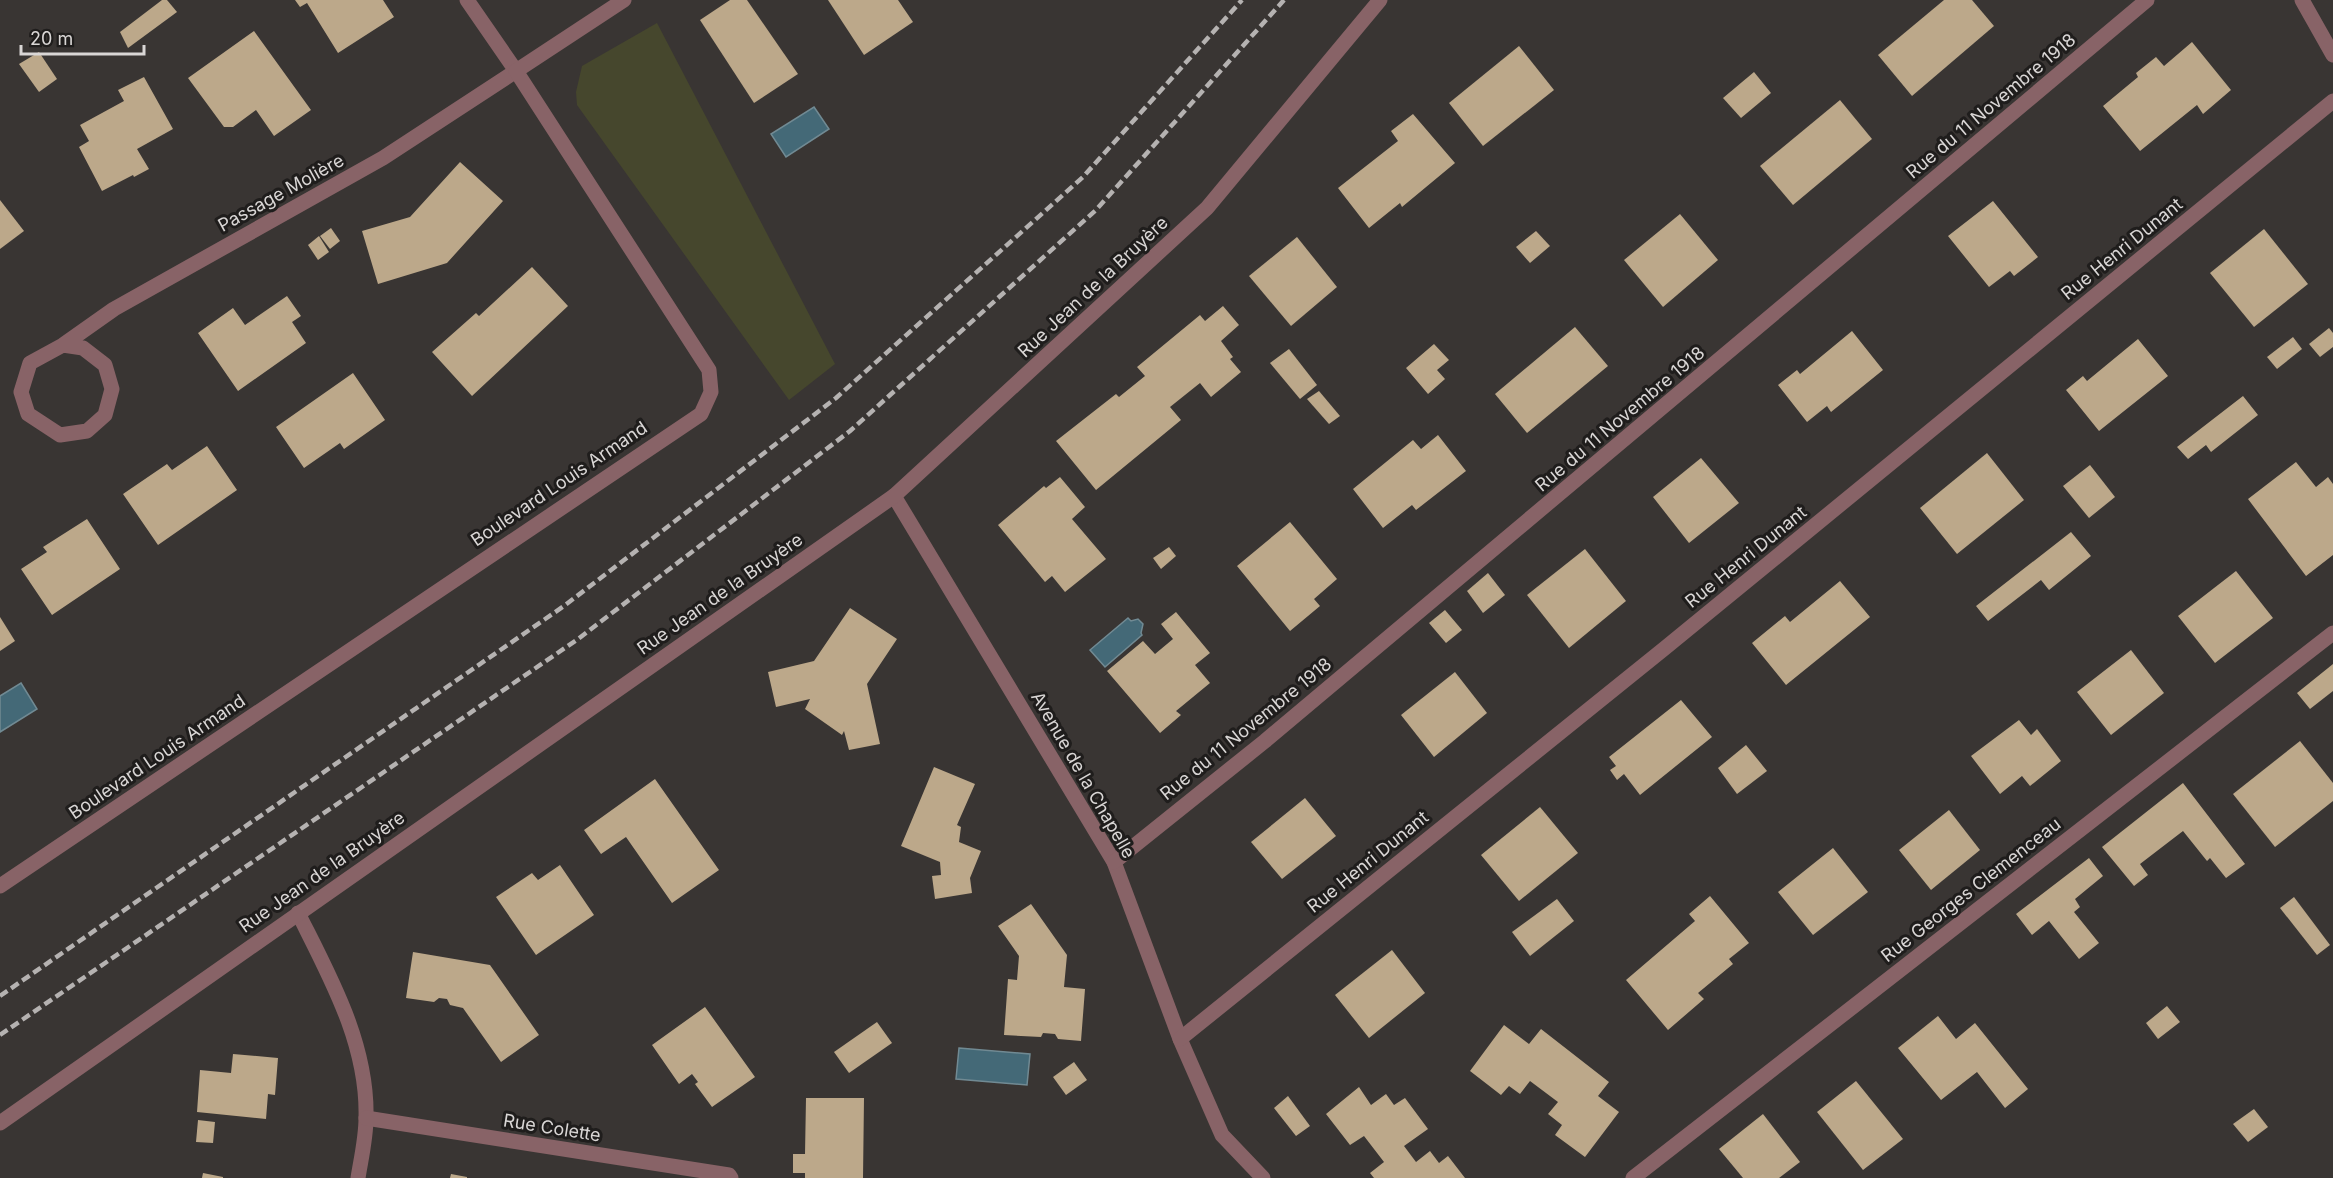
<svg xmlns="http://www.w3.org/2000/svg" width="2333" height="1178" viewBox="0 0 2333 1178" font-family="Inter,sans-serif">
	<rect width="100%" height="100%" fill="#393533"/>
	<polygon fill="#46472d" points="657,23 835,364 789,400 577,105 576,92 582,66"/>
	<g fill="#446977" stroke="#718a93" stroke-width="1.5">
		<polygon points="814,107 829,129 786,157 771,134"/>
		<polygon points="1128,618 1131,621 1138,619 1143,624 1141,633 1142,635 1105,667 1090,650"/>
		<polygon points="21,683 37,709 0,732 0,696"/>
		<polygon points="959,1048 1030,1054 1027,1085 956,1079"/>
	</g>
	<g fill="#bca88a">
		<polygon points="162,0 167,0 177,12 128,48 120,32"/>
		<polygon points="295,0 383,0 394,17 338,53 307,3 300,7"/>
		<polygon points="730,0 747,0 798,74 754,103 700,20"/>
		<polygon points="828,0 898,0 913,22 864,55"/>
		<polygon points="1944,0 1972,0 1994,26 1912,96 1878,55"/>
		<polygon points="254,31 311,110 274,136 256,110 233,127 224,127 188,78"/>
		<polygon points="2192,42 2231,90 2203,114 2197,105 2140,151 2103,106 2138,77 2136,73 2156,57 2164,66"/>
		<polygon points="1519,46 1554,90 1483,146 1449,103"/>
		<polygon points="39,52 57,79 39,92 19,64"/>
		<polygon points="1754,72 1771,93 1741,118 1723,98"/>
		<polygon points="144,77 173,129 137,149 149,169 134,177 133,175 102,191 79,147 89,141 80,125 124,101 118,90"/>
		<polygon points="1840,100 1872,139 1793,205 1760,166"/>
		<polygon points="1413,114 1455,163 1402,207 1400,203 1369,228 1338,188 1398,141 1391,131"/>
		<polygon points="460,162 503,201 447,263 378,284 362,231 410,217"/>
		<polygon points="0,200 24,231 0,249"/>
		<polygon points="1993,201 2038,257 2014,276 2010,271 1989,287 1948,236"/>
		<polygon points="1680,214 1718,260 1663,307 1624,260"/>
		<polygon points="331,228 340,241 330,249 320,236"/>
		<polygon points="2264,229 2308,284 2254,327 2210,273"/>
		<polygon points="1536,231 1550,246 1530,263 1516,247"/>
		<polygon points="319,236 329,252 318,260 308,245"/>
		<polygon points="1297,237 1337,287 1291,326 1249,276"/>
		<polygon points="532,267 568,306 472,396 432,352 476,313 479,316"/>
		<polygon points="287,296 301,316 292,322 306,343 238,391 198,333 233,308 245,325"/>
		<polygon points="1223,306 1239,325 1221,341 1233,357 1230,359 1241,372 1211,397 1200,383 1170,407 1181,420 1096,490 1056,441 1116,394 1119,397 1145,376 1137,367 1200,315 1205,321"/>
		<polygon points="1575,327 1608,366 1527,433 1495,394"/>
		<polygon points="2329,328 2333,333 2333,347 2320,357 2309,344"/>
		<polygon points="1852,331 1883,370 1831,412 1827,406 1807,422 1778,385 1797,370 1800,374"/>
		<polygon points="2293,337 2302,349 2277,369 2267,357"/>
		<polygon points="2138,339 2168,376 2099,431 2066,390 2083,376 2087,381"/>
		<polygon points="1434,344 1449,360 1437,370 1445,379 1428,394 1406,368"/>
		<polygon points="1289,349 1317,385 1300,399 1270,363"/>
		<polygon points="353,373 385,420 344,449 340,443 304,468 276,427"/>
		<polygon points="1319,391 1340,416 1329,424 1307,399"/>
		<polygon points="2243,396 2258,415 2211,452 2206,445 2188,459 2177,447"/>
		<polygon points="1438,435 1466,471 1416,510 1412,505 1383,528 1353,489 1413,440 1421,449"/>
		<polygon points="207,446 237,490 158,545 123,494 167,464 172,470"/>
		<polygon points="1987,453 2024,500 1957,554 1920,508"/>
		<polygon points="1701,458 1739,503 1689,543 1653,497"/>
		<polygon points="2296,462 2316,487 2328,477 2333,484 2333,555 2306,576 2248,499"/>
		<polygon points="2090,465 2115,497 2089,518 2063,486"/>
		<polygon points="1060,477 1085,507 1072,519 1106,559 1065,592 1052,576 1045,582 998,525 1044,486 1046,488"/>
		<polygon points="87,519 120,569 52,615 21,569 47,552 43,547"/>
		<polygon points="1290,522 1337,579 1314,599 1320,606 1290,631 1237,566"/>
		<polygon points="2071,532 2091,556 2049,590 2041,580 1988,621 1976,606"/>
		<polygon points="1169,547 1176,556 1161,569 1153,558"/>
		<polygon points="1585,549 1626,601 1569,648 1527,595"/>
		<polygon points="2236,571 2273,618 2215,663 2178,616"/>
		<polygon points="1488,573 1505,595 1483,613 1467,591"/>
		<polygon points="1840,581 1870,617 1786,685 1752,643 1785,616 1790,622"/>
		<polygon points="850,608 897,639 867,684 880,744 849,750 844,731 842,735 805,709 810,699 776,707 768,672 814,661"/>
		<polygon points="1445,610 1462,630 1446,643 1429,623"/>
		<polygon points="1176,612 1210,653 1195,665 1210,683 1176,711 1181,715 1160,733 1107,671 1143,641 1155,654 1173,639 1161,624"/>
		<polygon points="0,617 15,641 0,651"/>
		<polygon points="2131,650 2164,693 2111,735 2077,692"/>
		<polygon points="2333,664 2333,691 2310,709 2297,693"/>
		<polygon points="1455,672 1487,713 1434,757 1401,715"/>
		<polygon points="1681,700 1712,737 1640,795 1624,774 1617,780 1610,770 1616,766 1609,757"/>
		<polygon points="2019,720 2031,735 2037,729 2061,761 2030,786 2022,776 2000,794 1971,756"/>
		<polygon points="2300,741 2333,783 2333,801 2275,847 2233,794"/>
		<polygon points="1746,745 1767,771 1737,794 1718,768"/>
		<polygon points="934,767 975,784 957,825 961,827 959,842 981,851 970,878 972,893 935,899 932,876 941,875 940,862 901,846"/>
		<polygon points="655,779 719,870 672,903 626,837 601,854 584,830"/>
		<polygon points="2183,783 2245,864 2226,878 2210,858 2207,861 2183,831 2140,864 2148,875 2134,886 2102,847"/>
		<polygon points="1305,798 1336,836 1282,879 1251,842"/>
		<polygon points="1540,807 1578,853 1519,901 1481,855"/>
		<polygon points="1949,810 1980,850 1931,890 1899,850"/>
		<polygon points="1833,848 1868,892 1813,935 1778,892"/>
		<polygon points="2089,858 2103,876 2075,899 2080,907 2074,912 2099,943 2079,959 2049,921 2032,935 2016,914"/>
		<polygon points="560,865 594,915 536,955 496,897 532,873 538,880"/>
		<polygon points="1710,896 1749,943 1729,959 1733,964 1698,993 1704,999 1668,1030 1626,980 1695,921 1689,914"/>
		<polygon points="2294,897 2330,945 2317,955 2280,908"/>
		<polygon points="1557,899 1574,921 1530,956 1512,932"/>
		<polygon points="1031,904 1067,955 1064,987 1085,989 1081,1041 1058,1039 1055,1034 1043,1033 1041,1037 1004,1035 1008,979 1017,980 1019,956 998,926"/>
		<polygon points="1392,950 1425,993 1369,1038 1335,995"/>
		<polygon points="413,952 490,965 539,1035 501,1062 463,1008 450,1005 447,999 439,998 434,1002 406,998"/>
		<polygon points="2167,1006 2180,1022 2158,1039 2146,1023"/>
		<polygon points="705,1007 755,1077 712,1107 695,1084 698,1082 692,1074 679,1084 652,1045"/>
		<polygon points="1938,1016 1956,1039 1975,1023 2028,1089 2005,1108 1977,1072 1941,1100 1898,1048"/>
		<polygon points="877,1022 892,1043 849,1073 834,1052"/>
		<polygon points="1504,1025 1529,1044 1541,1029 1609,1082 1598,1096 1619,1112 1585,1157 1555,1135 1562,1125 1548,1114 1558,1102 1530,1081 1520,1094 1509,1086 1501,1095 1470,1071"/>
		<polygon points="233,1054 278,1058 275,1095 268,1094 266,1119 197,1112 200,1070 231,1073"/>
		<polygon points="1074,1062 1087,1080 1066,1095 1053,1077"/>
		<polygon points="1856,1081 1903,1139 1863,1170 1817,1112"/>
		<polygon points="1359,1087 1371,1105 1386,1094 1394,1105 1405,1098 1428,1129 1404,1146 1416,1162 1430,1151 1439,1163 1448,1156 1465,1178 1374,1178 1370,1173 1384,1162 1364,1136 1350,1145 1326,1114"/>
		<polygon points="1288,1096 1310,1126 1296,1136 1274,1108"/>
		<polygon points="806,1098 864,1098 863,1178 805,1178 805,1173 793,1173 793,1154 805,1154"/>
		<polygon points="2254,1109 2268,1127 2248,1142 2233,1124"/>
		<polygon points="1763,1114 1800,1162 1779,1178 1743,1178 1719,1149"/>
		<polygon points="198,1120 215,1122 213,1143 196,1142"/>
		<polygon points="203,1173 223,1177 223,1178 202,1178"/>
		<polygon points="451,1174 467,1177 467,1178 450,1178"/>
	</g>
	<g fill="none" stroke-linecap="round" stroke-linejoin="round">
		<g stroke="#886367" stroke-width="15">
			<polyline points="2302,0 2333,55"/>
			<polyline points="63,345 83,348 105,365 112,389 105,415 87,431 60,435 28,414 21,392 30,363 63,345 114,309 383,158 516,71 467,0"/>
			<polyline points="894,496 1114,862 1180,1039 1222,1135 1263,1178"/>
			<polyline points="1114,862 1265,741 2147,0"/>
			<polyline points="0,886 701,414 711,392 709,370 516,71 624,0"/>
			<path d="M298,913C330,977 368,1044 366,1118C366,1138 361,1159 358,1178"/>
			<polyline points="1180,1039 1665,648 2333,101"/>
			<polyline points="366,1118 729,1175 731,1178"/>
			<polyline points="0,1123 894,496 1207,208 1380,0"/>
			<polyline points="1633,1178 2333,633"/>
		</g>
		<g stroke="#b5b2b1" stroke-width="4.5" stroke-dasharray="9 4.5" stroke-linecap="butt">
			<polyline points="0,996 564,606 836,398 1083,177 1242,0"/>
			<polyline points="0,1035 578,639 850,431 1096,210 1284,0"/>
		</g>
	</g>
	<g text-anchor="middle" stroke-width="6" stroke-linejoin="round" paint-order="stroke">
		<g font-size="18" fill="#d9d6d5" stroke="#1f1d1c">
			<text transform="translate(1991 106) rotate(-40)" y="6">Rue du 11 Novembre 1918</text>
			<text transform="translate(281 193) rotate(-29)" y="6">Passage Molière</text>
			<text transform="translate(2122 249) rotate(-39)" y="6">Rue Henri Dunant</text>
			<text transform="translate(1093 287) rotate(-43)" y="6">Rue Jean de la Bruyère</text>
			<text transform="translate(1620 419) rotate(-40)" y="6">Rue du 11 Novembre 1918</text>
			<text transform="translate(559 484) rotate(-34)" y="6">Boulevard Louis Armand</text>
			<text transform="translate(1746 557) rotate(-39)" y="6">Rue Henri Dunant</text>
			<text transform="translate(720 594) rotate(-35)" y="6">Rue Jean de la Bruyère</text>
			<text transform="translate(1246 729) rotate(-39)" y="6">Rue du 11 Novembre 1918</text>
			<text transform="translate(157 757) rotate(-34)" y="6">Boulevard Louis Armand</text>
			<text transform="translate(1083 775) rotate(60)" y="6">Avenue de la Chapelle</text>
			<text transform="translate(1368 862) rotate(-39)" y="6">Rue Henri Dunant</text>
			<text transform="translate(322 872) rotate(-35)" y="6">Rue Jean de la Bruyère</text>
			<text transform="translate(1971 890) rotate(-38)" y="6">Rue Georges Clemenceau</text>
			<text transform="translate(552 1128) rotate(9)" y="6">Rue Colette</text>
		</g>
	</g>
	<path d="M21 45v9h123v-9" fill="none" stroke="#d9d6d5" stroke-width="3"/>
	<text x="30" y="45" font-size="18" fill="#d9d6d5" stroke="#1f1d1c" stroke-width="4.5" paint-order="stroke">20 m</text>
</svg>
